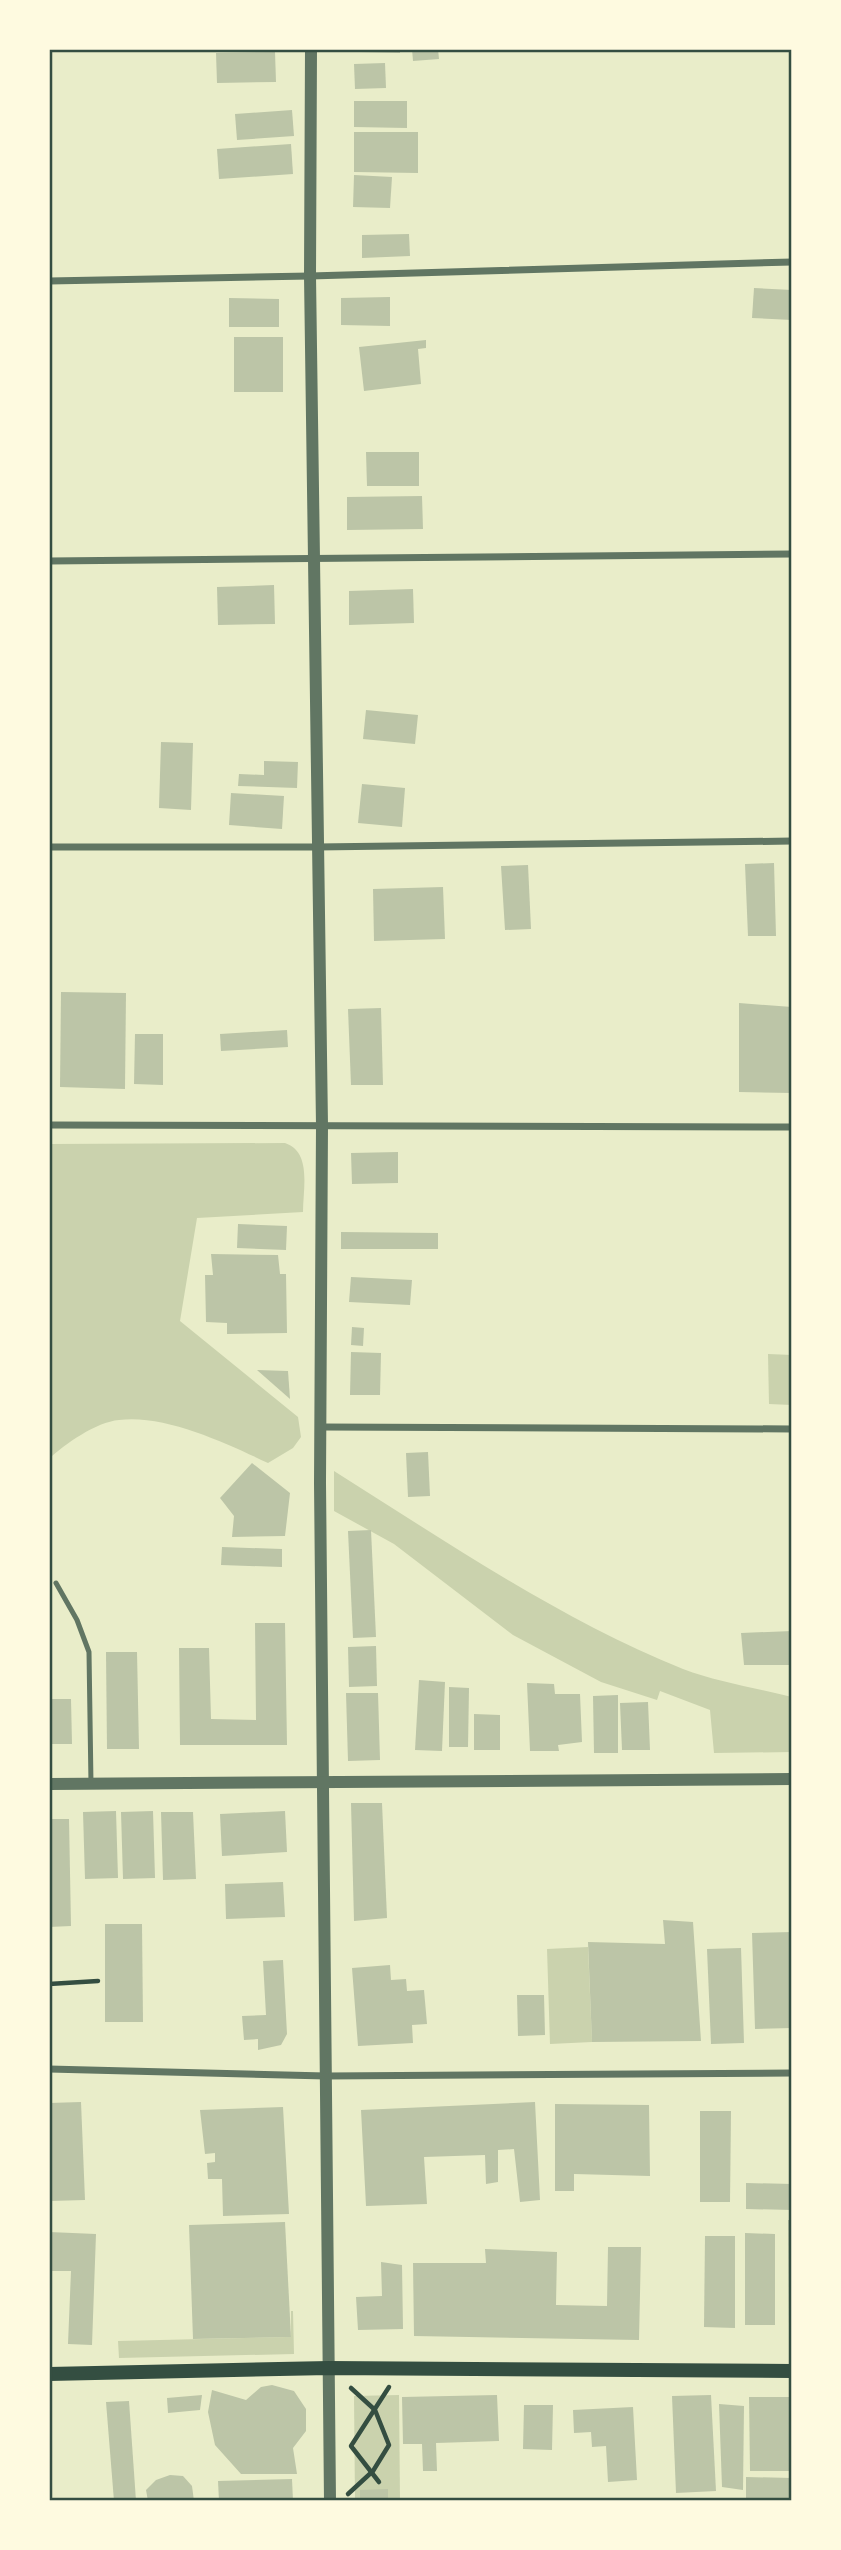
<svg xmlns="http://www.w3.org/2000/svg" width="841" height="2550" viewBox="0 0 841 2550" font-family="Quicksand,sans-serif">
	<rect width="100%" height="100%" fill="#e9edc9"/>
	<g fill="#cad2ad">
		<path d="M285,1143C312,1152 303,1189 303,1212L197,1218L180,1321L298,1417L301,1437L293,1448L268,1463C228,1444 165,1414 119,1420C96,1422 65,1444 49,1459V1144Z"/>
		<polygon points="768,1354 792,1355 792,1405 769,1404"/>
		<path d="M334,1471C447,1542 559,1619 683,1669C717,1682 757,1688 792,1697V1752L714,1753L710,1710L660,1691L657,1700L601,1682L513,1635L394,1544L334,1511Z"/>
		<polygon points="588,1947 592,2042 550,2044 547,1949"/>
		<polygon points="291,2311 293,2311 294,2354 119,2358 118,2341 291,2337"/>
		<polygon points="399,2395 400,2501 355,2501 354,2396"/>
	</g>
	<g fill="#bcc5a7">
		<polygon points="359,49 400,49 400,53 359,52"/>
		<polygon points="412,49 438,49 439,59 413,61"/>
		<polygon points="275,52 276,82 217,83 216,53"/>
		<polygon points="385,63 386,88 355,89 354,64"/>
		<polygon points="354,101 407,101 407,128 354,127"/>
		<polygon points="292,110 294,136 237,140 235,114"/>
		<polygon points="354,132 418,132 418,173 354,172"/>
		<polygon points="291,144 293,174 219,179 217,149"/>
		<polygon points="354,175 392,177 390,208 353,207"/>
		<polygon points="409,234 410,256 362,258 362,235"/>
		<polygon points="754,288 792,290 792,320 752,318"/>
		<polygon points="390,297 390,326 341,325 341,298"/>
		<polygon points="229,298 279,299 279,327 229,327"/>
		<rect x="234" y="337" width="49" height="55"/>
		<polygon points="426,340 426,348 418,349 421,384 364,391 359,347"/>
		<polygon points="366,452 419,452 419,486 367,486"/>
		<polygon points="422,496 423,529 347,530 347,497"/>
		<polygon points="274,585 275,624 218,625 217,587"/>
		<polygon points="413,589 414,623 349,625 349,591"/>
		<polygon points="366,710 418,715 415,744 363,739"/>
		<polygon points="161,742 193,743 191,810 159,808"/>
		<polygon points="264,761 298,762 297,788 238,786 239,774 264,775"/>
		<polygon points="362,784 405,788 402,827 358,823"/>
		<polygon points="231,793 284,796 282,829 229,825"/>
		<polygon points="774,863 776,936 748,936 745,864"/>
		<polygon points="528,865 531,929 505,930 501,866"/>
		<polygon points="443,887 445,939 374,941 373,889"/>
		<polygon points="61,992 126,993 125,1089 60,1087"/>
		<polygon points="739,1003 792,1007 792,1093 739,1092"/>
		<polygon points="381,1008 383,1085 351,1085 348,1009"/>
		<polygon points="287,1030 288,1047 221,1051 220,1034"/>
		<polygon points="135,1034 163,1034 163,1085 134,1084"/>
		<polygon points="398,1152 398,1183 352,1184 351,1153"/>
		<polygon points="238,1224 287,1226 286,1250 237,1248"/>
		<polygon points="341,1232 438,1233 438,1249 341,1249"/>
		<polygon points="211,1254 278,1255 280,1274 286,1274 287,1333 227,1334 227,1323 206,1322 205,1275 213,1275"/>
		<polygon points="351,1277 412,1280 410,1305 349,1302"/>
		<polygon points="352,1327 364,1328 363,1346 351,1345"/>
		<polygon points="351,1352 381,1353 380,1395 350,1395"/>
		<polygon points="257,1370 288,1371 290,1399"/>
		<polygon points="428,1452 430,1496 408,1497 406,1453"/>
		<polygon points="252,1463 290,1493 285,1536 232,1537 234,1516 220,1498"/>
		<polygon points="371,1530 376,1637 353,1638 348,1531"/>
		<polygon points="222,1547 282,1549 282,1567 221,1565"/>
		<polygon points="255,1623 285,1623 287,1745 180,1745 179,1648 209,1648 211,1719 256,1720"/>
		<polygon points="792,1631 792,1665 744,1665 741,1633"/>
		<polygon points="376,1646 377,1686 349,1687 348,1647"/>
		<polygon points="106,1652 137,1652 139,1749 107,1749"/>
		<polygon points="419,1680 445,1682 442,1751 415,1750"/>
		<polygon points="527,1683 554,1684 555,1694 580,1694 582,1742 558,1745 559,1751 530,1751"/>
		<polygon points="449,1687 469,1688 468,1747 449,1747"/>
		<polygon points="346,1693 378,1693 380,1760 348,1761"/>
		<polygon points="618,1695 618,1753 594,1753 593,1696"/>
		<polygon points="49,1699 71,1699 72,1744 49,1744"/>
		<polygon points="648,1702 650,1750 622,1750 620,1703"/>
		<polygon points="474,1714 500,1715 500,1750 474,1750"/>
		<polygon points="351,1803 382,1803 387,1918 354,1921"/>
		<polygon points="116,1811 118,1878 85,1879 83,1812"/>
		<polygon points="153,1811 155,1878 123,1879 121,1812"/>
		<polygon points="285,1811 287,1852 222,1856 220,1814"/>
		<polygon points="161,1812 193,1812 196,1879 163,1880"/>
		<polygon points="49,1819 69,1819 71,1926 49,1927"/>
		<polygon points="283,1882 285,1917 226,1919 225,1884"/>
		<polygon points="663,1920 693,1922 701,2041 592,2042 588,1942 665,1944"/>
		<polygon points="105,1924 142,1924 143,2022 105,2022"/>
		<polygon points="792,1932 792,2028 755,2029 752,1933"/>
		<polygon points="741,1948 744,2043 711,2044 707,1949"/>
		<polygon points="283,1960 287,2034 281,2045 258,2050 258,2039 244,2040 242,2016 266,2015 263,1961"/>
		<polygon points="390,1965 391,1980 406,1979 407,1991 424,1990 427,2024 412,2025 413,2043 358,2046 352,1968"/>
		<polygon points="517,1995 544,1995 545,2035 518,2036"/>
		<polygon points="81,2102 85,2200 50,2201 49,2103"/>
		<polygon points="535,2102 540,2200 520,2202 514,2149 498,2150 498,2182 486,2184 485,2155 424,2157 427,2204 366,2206 361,2110"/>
		<polygon points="555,2104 649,2105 650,2176 574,2174 574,2191 555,2191"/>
		<polygon points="283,2107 289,2214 223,2216 222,2179 208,2179 207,2163 215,2162 215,2153 205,2154 200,2110"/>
		<polygon points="700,2111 731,2111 730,2202 700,2202"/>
		<polygon points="746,2183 792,2184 792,2210 746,2209"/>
		<polygon points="788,2220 792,2220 792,2332 789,2332"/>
		<polygon points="285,2222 291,2337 193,2339 189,2225"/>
		<polygon points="49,2232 96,2234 92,2345 68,2344 71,2271 49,2271"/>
		<polygon points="745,2233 775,2234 775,2325 745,2325"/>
		<polygon points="705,2236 735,2236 735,2328 704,2327"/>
		<polygon points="608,2247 641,2247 639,2340 414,2336 413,2263 486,2263 485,2249 557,2252 556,2305 607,2306"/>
		<polygon points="381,2262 402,2265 403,2329 358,2330 356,2297 382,2296"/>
		<polygon points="272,2385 294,2391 306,2409 306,2431 293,2448 297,2474 241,2474 215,2445 208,2412 212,2390 246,2400 261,2387"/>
		<polygon points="202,2395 200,2410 168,2413 167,2398"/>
		<polygon points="497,2395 499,2441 436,2443 437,2471 423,2471 422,2444 403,2444 402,2397"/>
		<polygon points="711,2395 716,2491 676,2493 672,2396"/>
		<polygon points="749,2397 792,2397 792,2471 750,2471"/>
		<polygon points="129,2401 136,2501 114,2501 106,2402"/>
		<polygon points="719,2404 744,2406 743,2490 722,2487"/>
		<polygon points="524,2405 553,2405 552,2450 523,2449"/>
		<polygon points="633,2407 637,2480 608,2482 606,2446 592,2447 591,2432 574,2433 573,2410"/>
		<polygon points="170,2475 183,2476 192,2486 194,2501 148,2501 146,2490 156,2480"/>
		<polygon points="746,2477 792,2478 792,2501 746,2501"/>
		<polygon points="292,2479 293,2501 219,2501 218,2481"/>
		<polygon points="388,2489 388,2501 360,2501 360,2490"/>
	</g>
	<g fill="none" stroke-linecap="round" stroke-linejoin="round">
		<g stroke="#344e41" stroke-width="4.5">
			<polyline points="49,1984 98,1981"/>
			<polyline points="379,2482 351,2446 389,2387"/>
			<polyline points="348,2494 373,2471 389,2445 375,2410 351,2388"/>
		</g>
		<polyline stroke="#617663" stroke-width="5" points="56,1583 77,1620 89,1652 91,1784"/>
		<g stroke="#617663" stroke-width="7">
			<polyline points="49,281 310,276 792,262"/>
			<polyline points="49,561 792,554"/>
			<polyline points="49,847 317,847 792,841"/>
			<polyline points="49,1125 792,1127"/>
			<polyline points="321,1427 792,1429"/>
			<polyline points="49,2069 326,2076 792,2073"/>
		</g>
		<g stroke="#617663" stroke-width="12">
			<polyline points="311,49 310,276 322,1125 320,1483 330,2501"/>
			<polyline points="49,1784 792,1779"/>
		</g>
		<polyline stroke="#344e41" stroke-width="14" points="49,2374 329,2368 792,2371"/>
	</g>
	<rect width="841" height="2550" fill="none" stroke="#fefae0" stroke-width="102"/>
	<rect x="51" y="51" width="739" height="2448" fill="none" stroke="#344e41" stroke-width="2.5"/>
</svg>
